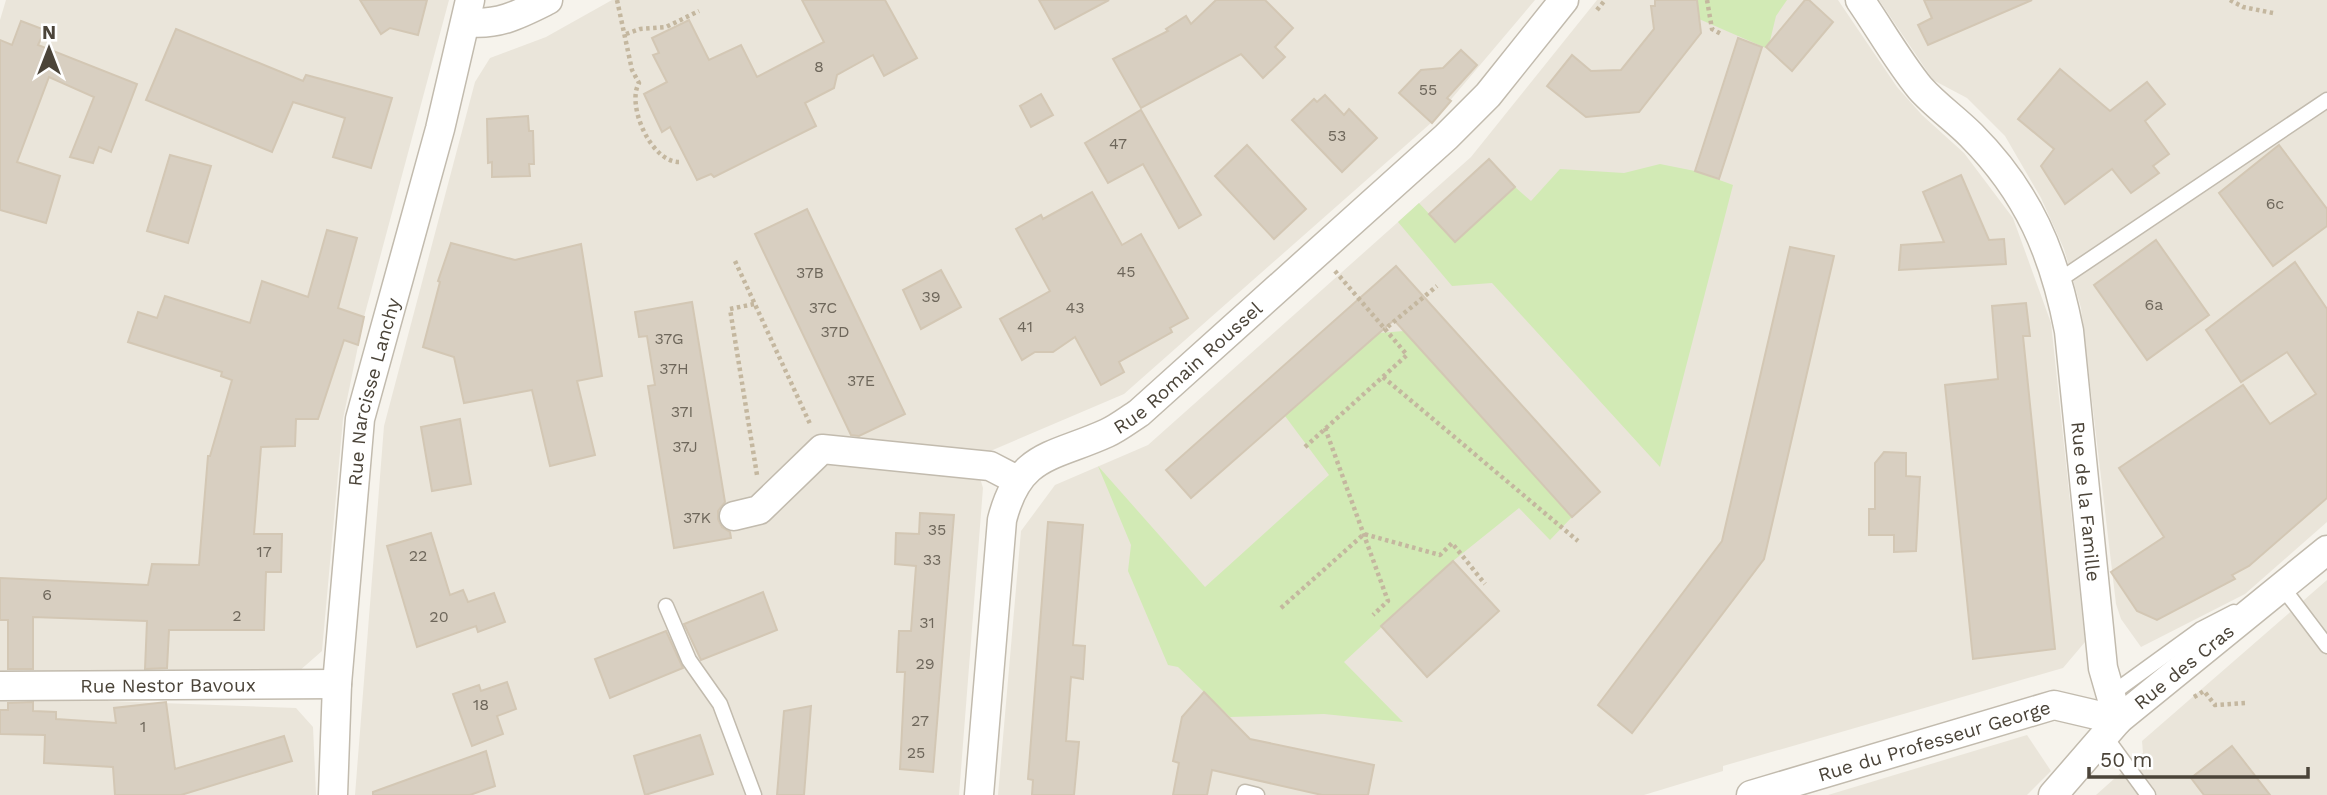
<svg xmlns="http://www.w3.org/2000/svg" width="2327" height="795" viewBox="0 0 2327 795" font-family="'Work Sans',sans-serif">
	<rect width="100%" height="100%" fill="#f6f3ec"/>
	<g fill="#eae5da">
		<polygon points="6,0 449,0 364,317 343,419 322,651 298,672 0,677 0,20"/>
		<polygon points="612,0 1535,0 1431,123 1124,394 974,458 983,488 959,795 355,795 384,426 475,82 490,58 546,37"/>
		<polygon points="1597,0 1838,0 1897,87 1922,115 1964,153 2013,218 2051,323 2085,642 2063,668 1723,766 1723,771 1644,795 998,795 1021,531 1055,485 1148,445 1471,157"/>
		<polygon points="1879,0 2327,0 2327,522 2245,594 2141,647 2121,619 2116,604 2081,308 2064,249 2041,198 2005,136 1967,98 1933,80"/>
		<polygon points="2327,580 2327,795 2096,795 2143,753 2142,741"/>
		<polygon points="106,694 108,701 296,708 313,727 316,795 0,795 0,696"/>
		<polygon points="2027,735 2051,771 2027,795 1828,795"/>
	</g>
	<g fill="#d2eab5">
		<polygon points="1697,0 1787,0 1776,16 1768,49 1699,19"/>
		<polygon points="1660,164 1695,171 1733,185 1660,467 1492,283 1452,286 1398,222 1419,203 1455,242 1515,187 1531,201 1560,169 1624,173"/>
		<polygon points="1404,331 1572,517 1550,540 1519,508 1453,561 1344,662 1403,722 1324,714 1230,717 1178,667 1168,665 1128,571 1131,545 1098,466 1205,587 1329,475 1285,416 1379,333"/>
	</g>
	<g fill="#d8cfc1" stroke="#d3c7b4" stroke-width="2">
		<polygon points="360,0 427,0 418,35 390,28 381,34"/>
		<polygon points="802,0 885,0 917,58 884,76 873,55 837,75 834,88 805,103 816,126 714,177 711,174 697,180 670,127 662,132 644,94 667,82 653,55 659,53 652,38 689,20 709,60 741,45 757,77 824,42"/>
		<polygon points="1039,0 1109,0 1055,29"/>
		<polygon points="1216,0 1265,0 1293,28 1275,47 1285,57 1263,78 1241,54 1141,108 1113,59 1168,31 1166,29 1186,16 1191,24"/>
		<polygon points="1655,0 1697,0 1701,33 1639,112 1586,117 1547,86 1572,55 1591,71 1621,70 1654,29 1651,6 1655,6"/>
		<polygon points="1805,0 1809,0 1833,22 1792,71 1766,47"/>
		<polygon points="1924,0 2032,0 1928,45 1918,25 1932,18"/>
		<polygon points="21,21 45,30 38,45 137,84 111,152 99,147 93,163 70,157 94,97 49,77 17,162 60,176 46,223 0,210 0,40 12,45"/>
		<polygon points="176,29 303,81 306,75 392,98 371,168 333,157 345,118 293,102 272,152 146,100"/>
		<polygon points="1738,38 1762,47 1719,179 1695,171"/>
		<polygon points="1461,50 1477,65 1447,98 1451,101 1432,123 1399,93 1421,70 1443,68"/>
		<polygon points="2060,69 2110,111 2147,82 2165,104 2145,121 2169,154 2153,166 2159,173 2131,193 2112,169 2065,204 2041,166 2054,149 2018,119"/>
		<polygon points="1041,94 1053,115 1031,127 1020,106"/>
		<polygon points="1325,95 1344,115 1349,109 1377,138 1342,172 1292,120 1314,99 1317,102"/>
		<polygon points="1141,110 1201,215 1179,228 1143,164 1108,183 1085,143"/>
		<polygon points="528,116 529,131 533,131 534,164 529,164 530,176 492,177 492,162 488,163 487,119"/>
		<polygon points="1247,145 1306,209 1274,239 1215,176"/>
		<polygon points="2279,145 2327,209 2327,226 2273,266 2219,193"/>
		<polygon points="170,155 211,166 188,243 147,231"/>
		<polygon points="1489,159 1515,187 1455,242 1429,214"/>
		<polygon points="1961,175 1989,240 2004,239 2006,264 1899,270 1901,245 1944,242 1923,192"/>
		<polygon points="1092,192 1122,245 1141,234 1188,318 1170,328 1172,332 1119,362 1124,372 1101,385 1075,337 1053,352 1035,352 1022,360 1000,319 1050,291 1016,229 1041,215 1043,219"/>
		<polygon points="807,209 905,414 859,436 851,435 755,234"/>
		<polygon points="327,230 357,238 338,308 364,317 358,345 344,340 318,419 296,419 295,446 261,447 254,534 282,534 281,572 266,572 264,630 169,630 167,668 145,669 147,621 33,617 33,669 8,669 8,620 0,620 0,578 148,585 152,564 199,565 208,456 210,456 232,380 221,376 222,372 128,342 138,312 157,318 165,296 250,323 262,281 308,297"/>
		<polygon points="2156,240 2209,315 2147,360 2094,285"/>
		<polygon points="451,243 515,260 581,244 602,376 577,381 595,455 550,466 532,390 464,403 454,357 423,347 440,282 438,281"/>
		<polygon points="1790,247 1834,256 1764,559 1632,733 1598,705 1722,541"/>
		<polygon points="2295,262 2327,309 2327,498 2249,566 2232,575 2235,579 2157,620 2137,611 2111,572 2164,537 2119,468 2243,385 2270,424 2316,394 2287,352 2241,382 2206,330"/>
		<polygon points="1396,266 1600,492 1572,517 1394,320 1191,498 1166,470"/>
		<polygon points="941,270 961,307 921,329 903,290"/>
		<polygon points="692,302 725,502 718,511 718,519 722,527 730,532 731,538 674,548 648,386 655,385 647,336 639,337 635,312"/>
		<polygon points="2026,303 2030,336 2023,336 2055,649 1973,659 1945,385 1998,379 1992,306"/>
		<polygon points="460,419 471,484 432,491 421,427"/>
		<polygon points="1884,452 1906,453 1906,476 1920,477 1916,551 1894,552 1894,535 1869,535 1869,509 1875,509 1875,463"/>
		<polygon points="920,513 954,515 933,772 900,769 905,672 897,672 899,631 911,631 916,566 895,564 896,533 919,534"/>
		<polygon points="1048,522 1083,525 1073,645 1085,646 1083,679 1071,677 1066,741 1079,742 1074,795 1032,795 1033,780 1028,779"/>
		<polygon points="431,533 450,595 463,590 468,602 494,593 505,622 478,632 476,626 417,647 387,546"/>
		<polygon points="1453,561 1499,611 1427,677 1381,626"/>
		<polygon points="763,592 777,630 701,660 684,624"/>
		<polygon points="666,631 683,668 610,698 595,659"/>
		<polygon points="507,682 516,709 497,716 503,734 472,746 453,694 479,685 481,691"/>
		<polygon points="1204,692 1250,739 1374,765 1368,795 1322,795 1212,770 1207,795 1173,795 1179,763 1173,761 1182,717"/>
		<polygon points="33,702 33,711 56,712 56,719 116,723 114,708 166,702 175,769 284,736 292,761 181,795 115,795 113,767 44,763 45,735 0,734 0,710 8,710 8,703"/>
		<polygon points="811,706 804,795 777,795 784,711"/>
		<polygon points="700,735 713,774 645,795 634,756"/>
		<polygon points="2232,746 2270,795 2204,795 2191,778"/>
		<polygon points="486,751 495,786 470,795 373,795 373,792"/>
	</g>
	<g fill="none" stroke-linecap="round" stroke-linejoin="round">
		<g stroke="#c2bbae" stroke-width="17">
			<g id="service">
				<polyline points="2058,281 2327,100"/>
				<polyline points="2278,591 2283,588 2327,646"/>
				<polyline points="666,606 689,660 720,704 754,795"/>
				<polyline points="2110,695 2201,629 2234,612"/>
				<polyline points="2104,735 2148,795"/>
				<polyline points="1244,795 1245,792 1257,795"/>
			</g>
		</g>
		<g stroke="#c2bbae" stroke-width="31">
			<g id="minor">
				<path id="s1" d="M1860,0C1880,29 1898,61 1920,88C1935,105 1955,119 1971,135C2028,192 2054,253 2069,331L2103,668L2118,720"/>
				<path d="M466,22C498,26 520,14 548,0"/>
				<polyline points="734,516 759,510 822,449 990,466 1017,480"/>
				<path id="s2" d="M0,686L337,684"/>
				<path id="s3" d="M333,795L337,684L360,419L440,129L470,0"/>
				<path id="s4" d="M979,795L1002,520C1019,453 1052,458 1107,433C1118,428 1128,420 1139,413L1446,137L1488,95L1564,0"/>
				<path id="s5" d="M1751,795L2054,705L2118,720"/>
				<path id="s6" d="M2053,795L2118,720L2327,550"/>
			</g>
		</g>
		<g stroke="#c4b79f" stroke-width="4.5" stroke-dasharray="3.5 3.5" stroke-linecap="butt">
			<path d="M617,0L632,70L639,83C626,105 651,162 679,162"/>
			<polyline points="1707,0 1712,29 1723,35"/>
			<polyline points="2230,0 2243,7 2273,13"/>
			<polyline points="1597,10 1605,0"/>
			<polyline points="626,34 640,29 666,27 699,11"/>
			<polyline points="735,261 811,426"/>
			<polyline points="1335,271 1385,329"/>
			<polyline points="754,304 730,309 757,475"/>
			<polyline points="1383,377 1578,541"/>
			<polyline points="1325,428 1388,601 1373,615"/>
			<polyline points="1305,447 1407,355 1385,329 1437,286"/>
			<polyline points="1281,608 1364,534 1440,555 1452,543 1485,584"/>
			<polyline points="2194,697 2204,691 2215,705 2245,703"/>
		</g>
		<use href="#service" stroke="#fff" stroke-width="14"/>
		<use href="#minor" stroke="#fff" stroke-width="28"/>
	</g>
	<g text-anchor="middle" stroke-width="7" stroke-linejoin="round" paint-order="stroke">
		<g font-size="16" fill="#6e675b">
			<text x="819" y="72">8</text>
			<text x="1428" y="95">55</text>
			<text x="1337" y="141">53</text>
			<text x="1118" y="149">47</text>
			<text x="2275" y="209">6c</text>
			<text x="1126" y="277">45</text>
			<text x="810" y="278">37B</text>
			<text x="931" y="302">39</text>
			<text x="2154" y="310">6a</text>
			<text x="823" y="313">37C</text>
			<text x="1075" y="313">43</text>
			<text x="1025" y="332">41</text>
			<text x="835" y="337">37D</text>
			<text x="669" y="344">37G</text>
			<text x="674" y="374">37H</text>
			<text x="861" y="386">37E</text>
			<text x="682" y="417">37I</text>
			<text x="685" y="452">37J</text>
			<text x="697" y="523">37K</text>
			<text x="937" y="535">35</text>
			<text x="264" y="557">17</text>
			<text x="418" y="561">22</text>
			<text x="932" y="565">33</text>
			<text x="47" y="600">6</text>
			<text x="237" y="621">2</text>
			<text x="439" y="622">20</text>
			<text x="927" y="628">31</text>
			<text x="925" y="669">29</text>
			<text x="481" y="710">18</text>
			<text x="920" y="726">27</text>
			<text x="143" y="732">1</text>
			<text x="916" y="758">25</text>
		</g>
		<g font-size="19" fill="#4b4439" stroke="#fff">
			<text dy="7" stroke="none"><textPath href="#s4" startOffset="525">Rue Romain Roussel</textPath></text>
			<text dy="7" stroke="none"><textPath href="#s3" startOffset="406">Rue Narcisse Lanchy</textPath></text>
			<text dy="7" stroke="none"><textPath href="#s1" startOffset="570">Rue de la Famille</textPath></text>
			<text dy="7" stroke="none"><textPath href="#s6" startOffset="184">Rue des Cras</textPath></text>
			<text dy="7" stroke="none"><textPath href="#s2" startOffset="168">Rue Nestor Bavoux</textPath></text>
			<text dy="7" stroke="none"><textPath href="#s5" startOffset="191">Rue du Professeur George</textPath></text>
		</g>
	</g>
	<g transform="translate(49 49)" stroke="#ffffff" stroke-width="5" paint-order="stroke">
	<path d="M0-5L12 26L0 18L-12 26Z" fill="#4b4439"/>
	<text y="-10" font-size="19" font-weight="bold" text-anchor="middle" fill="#4b4439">N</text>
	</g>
	<path d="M2089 767v10h219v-10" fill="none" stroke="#4b4439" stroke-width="3.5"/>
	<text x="2100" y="767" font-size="21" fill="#4b4439" stroke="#ffffff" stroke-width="5" paint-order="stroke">50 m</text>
</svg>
